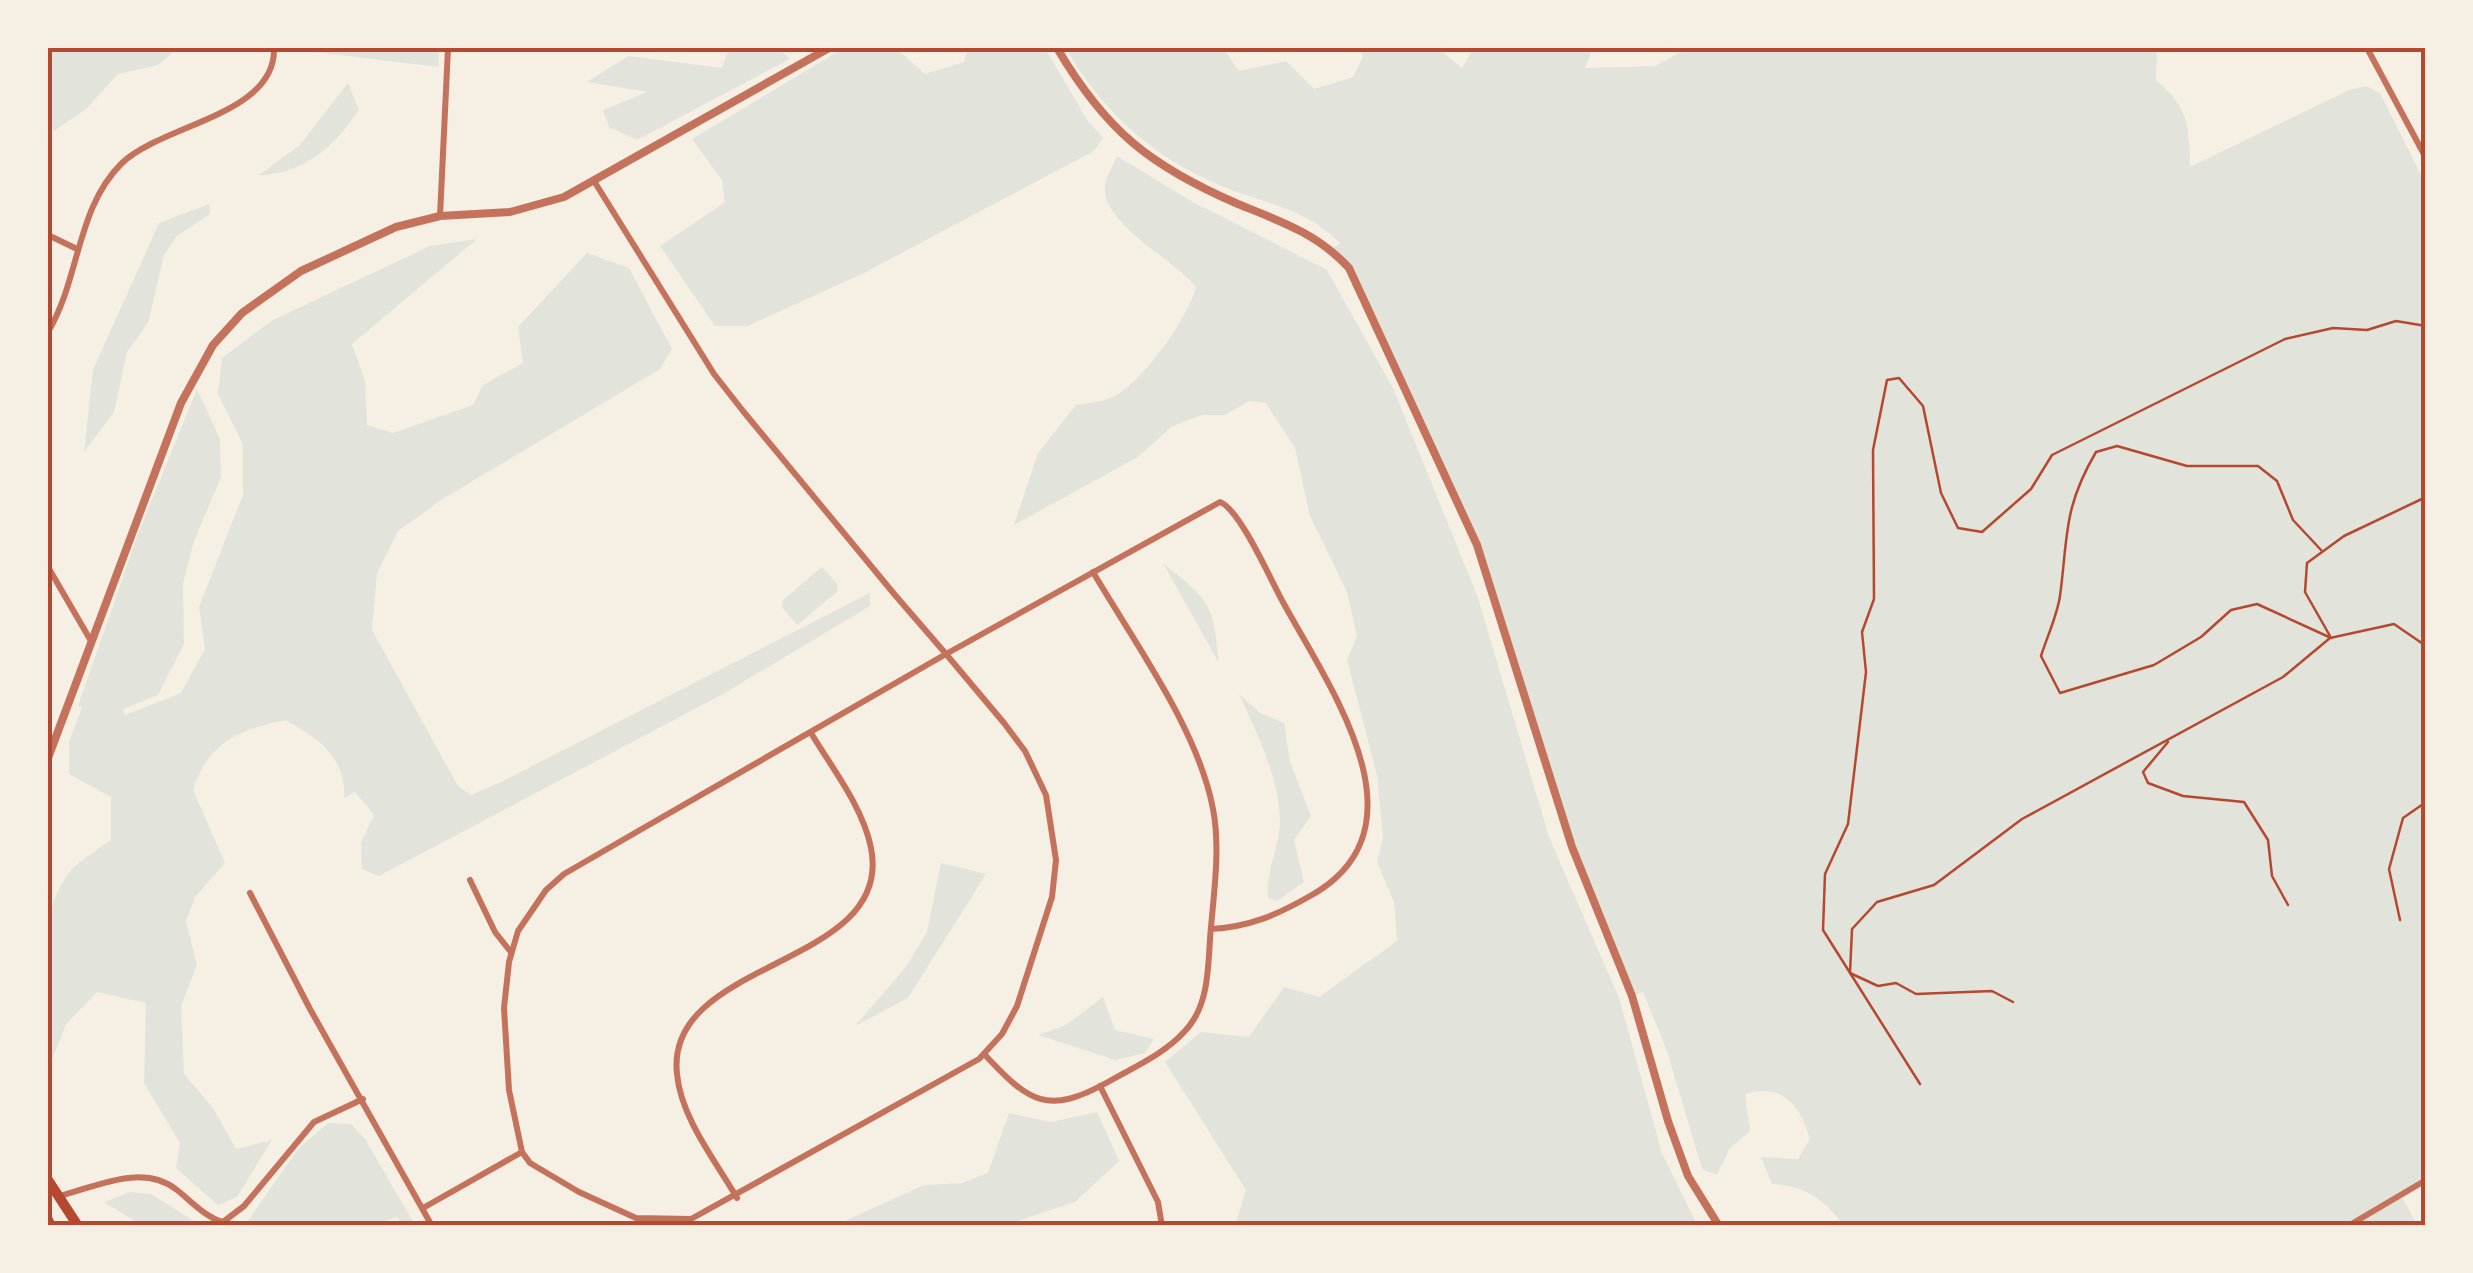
<svg xmlns="http://www.w3.org/2000/svg" width="2473" height="1273" viewBox="0 0 2473 1273" font-family="Commissioner,sans-serif">
	<rect width="100%" height="100%" fill="#f6efe4"/>
	<g fill="#e2e4dc">
		<polygon points="48,48 178,48 158,65 118,74 86,109 54,131 48,117"/>
		<polygon points="282,48 438,48 439,67"/>
		<polygon points="729,48 781,50 790,59 637,140 609,127 603,110 647,92 587,82 628,56 722,68"/>
		<polygon points="859,48 896,48 925,74 964,62 968,48 1045,48 1087,120 1103,138 1094,151 864,273 748,326 715,326 660,246 725,202 722,180 692,139 839,51"/>
		<path d="M1066,48H1223L1239,71L1286,61L1314,89L1353,77L1363,57L1359,48H1438L1462,68L1474,48H1593L1585,68L1655,66L1688,48H2157L2156,80C2190,109 2189,126 2190,167L2349,90L2366,86L2380,93L2426,185V1180L2401,1195L2417,1225H1843C1824,1198 1804,1186 1772,1184L1761,1157L1798,1159L1810,1139C1801,1107 1783,1082 1745,1094L1750,1131L1730,1148L1717,1175L1702,1169L1667,1051L1643,992L1632,996L1572,847L1490,582L1370,305L1332,249L1340,243C1303,205 1257,203 1210,181C1148,153 1099,107 1066,48Z"/>
		<path d="M348,83L359,110C335,146 304,174 259,175L299,146Z"/>
		<path d="M1117,156L1191,201L1327,270L1394,390L1478,598L1549,837L1619,998L1662,1153L1697,1225H1235L1246,1190L1165,1062L1201,1032L1249,1037L1284,987L1319,997L1397,941L1394,902L1377,862L1383,838L1377,775L1347,660L1357,636L1347,592L1310,516L1295,448L1266,403L1249,401L1225,415H1202L1171,427L1138,457L1014,525L1038,453L1076,405C1088,403 1104,402 1115,396C1144,380 1188,318 1196,287C1175,260 1099,222 1105,185C1106,176 1114,165 1117,156Z"/>
		<polygon points="209,204 210,214 176,237 164,255 148,323 127,352 114,412 84,452 93,370 159,223"/>
		<path d="M477,239L352,344L365,381L367,425L393,433L473,405L483,385L523,363L518,327L587,253L629,268L672,349L660,369L441,500L398,531L377,573L372,630L458,786L471,795L501,782L870,593V606L723,694L379,876L362,869L361,843L374,815L355,792L344,798C346,757 319,739 286,720C240,729 208,742 193,790L225,863L195,897L186,921L197,965L181,1006L184,1074L213,1108L236,1149L272,1140L237,1197L218,1205L176,1168L180,1143L144,1083L146,1003L97,992L66,1024L48,1070C47,1019 35,922 64,880C75,862 94,852 111,840V797L69,774V742L82,707L78,706L138,534L197,389L220,439L221,477L194,541L183,583L184,644L158,695L123,709L125,715L181,693L205,649L199,607L243,495V445L218,394L222,358L271,321L430,246Z"/>
		<path d="M1163,563C1210,601 1213,602 1219,663Z"/>
		<polygon points="822,567 837,584 837,592 797,625 782,607 783,600"/>
		<path d="M1239,694L1260,713L1284,723L1290,762L1311,816L1294,840L1304,882L1277,901L1268,898C1265,872 1280,847 1280,821C1279,776 1257,734 1239,694Z"/>
		<polygon points="941,863 986,874 908,998 855,1026 906,967 927,932"/>
		<polygon points="1103,997 1115,1030 1154,1039 1145,1053 1115,1060 1038,1035 1066,1025"/>
		<polygon points="1097,1112 1119,1161 1075,1202 1005,1225 844,1225 847,1220 924,1185 962,1183 988,1173 1009,1113 1051,1122"/>
		<polygon points="328,1123 351,1124 365,1139 415,1225 402,1225 397,1217 370,1225 245,1225 298,1149"/>
		<polygon points="130,1192 151,1194 200,1225 141,1225 104,1202"/>
	</g>
	<g fill="none" stroke-linecap="round" stroke-linejoin="round">
		<g stroke="#b5482f" stroke-width="2.5">
			<path d="M2322,551L2293,520L2277,481L2258,466H2187L2117,446L2096,452C2063,508 2068,536 2060,596C2057,616 2047,637 2041,656L2060,693L2154,665L2201,637L2231,610L2257,604L2329,637"/>
			<polyline points="2330,636 2305,592 2307,563 2344,536 2426,497"/>
			<polyline points="2168,742 2143,772 2148,783 2183,796 2244,802 2268,840 2272,876 2288,905"/>
			<polyline points="2400,920 2389,869 2403,818 2426,802"/>
			<polyline points="2013,1002 1992,991 1916,994 1896,983 1878,986 1850,973 1852,929 1877,902 1934,885 2022,819 2283,677 2330,638 2394,624 2426,646"/>
			<polyline points="1920,1084 1823,930 1825,874 1848,824 1866,672 1862,632 1874,599 1873,450 1887,380 1899,378 1923,406 1941,493 1958,528 1982,532 2031,489 2052,455 2285,339 2333,328 2367,330 2396,321 2426,326"/>
		</g>
		<g stroke="#c5725c" stroke-width="6">
			<polyline points="2367,48 2426,158"/>
			<path d="M594,181L714,374L743,411L895,595L946,654L1004,723L1025,751L1046,795L1056,860L1052,897L1017,1006L1002,1034L979,1059L691,1219L636,1218L579,1192L530,1163L522,1152L509,1090L504,1008L509,962L518,931L546,890L564,874L640,830L946,654L1220,502C1240,509 1272,583 1284,604C1331,690 1431,829 1310,896C1277,915 1249,927 1211,929"/>
			<polyline points="440,216 448,48"/>
			<polyline points="48,235 77,249"/>
			<path d="M48,332C80,279 76,208 122,163C163,124 276,115 274,48"/>
			<polyline points="48,567 91,641"/>
			<polyline points="470,880 495,932 510,951"/>
			<polyline points="250,893 310,1009 432,1226"/>
			<path d="M985,1055C1029,1102 1047,1116 1108,1082C1134,1067 1164,1054 1184,1032C1208,1008 1208,971 1210,939C1213,898 1221,850 1213,809C1198,729 1134,642 1093,572"/>
			<polyline points="1100,1086 1158,1202 1162,1226"/>
			<path d="M60,1196C97,1186 143,1163 177,1190C191,1201 205,1217 223,1222L244,1206L314,1122L363,1099"/>
			<path d="M737,1198C715,1160 681,1118 677,1074C664,958 895,968 871,848C863,807 832,768 811,733"/>
			<polyline points="423,1208 522,1152"/>
			<polyline points="2348,1226 2426,1180"/>
		</g>
		<g stroke="#c5725c" stroke-width="8">
			<path d="M1057,48C1106,131 1150,166 1238,204C1280,221 1318,234 1349,268L1477,545L1572,847L1632,996L1668,1121L1688,1176L1719,1226"/>
			<polyline points="48,758 181,403 213,345 242,313 301,271 396,227 440,216 510,212 564,197 829,48"/>
		</g>
		<g stroke="#b5482f" stroke-width="10">
			<polyline points="48,1180 78,1226"/>
			<polyline points="48,1220 51,1226"/>
		</g>
	</g>
	<rect width="2473" height="1273" fill="none" stroke="#f6efe4" stroke-width="100"/>
	<rect x="50" y="50" width="2373" height="1173" fill="none" stroke="#b5482f" stroke-width="4"/>
</svg>
